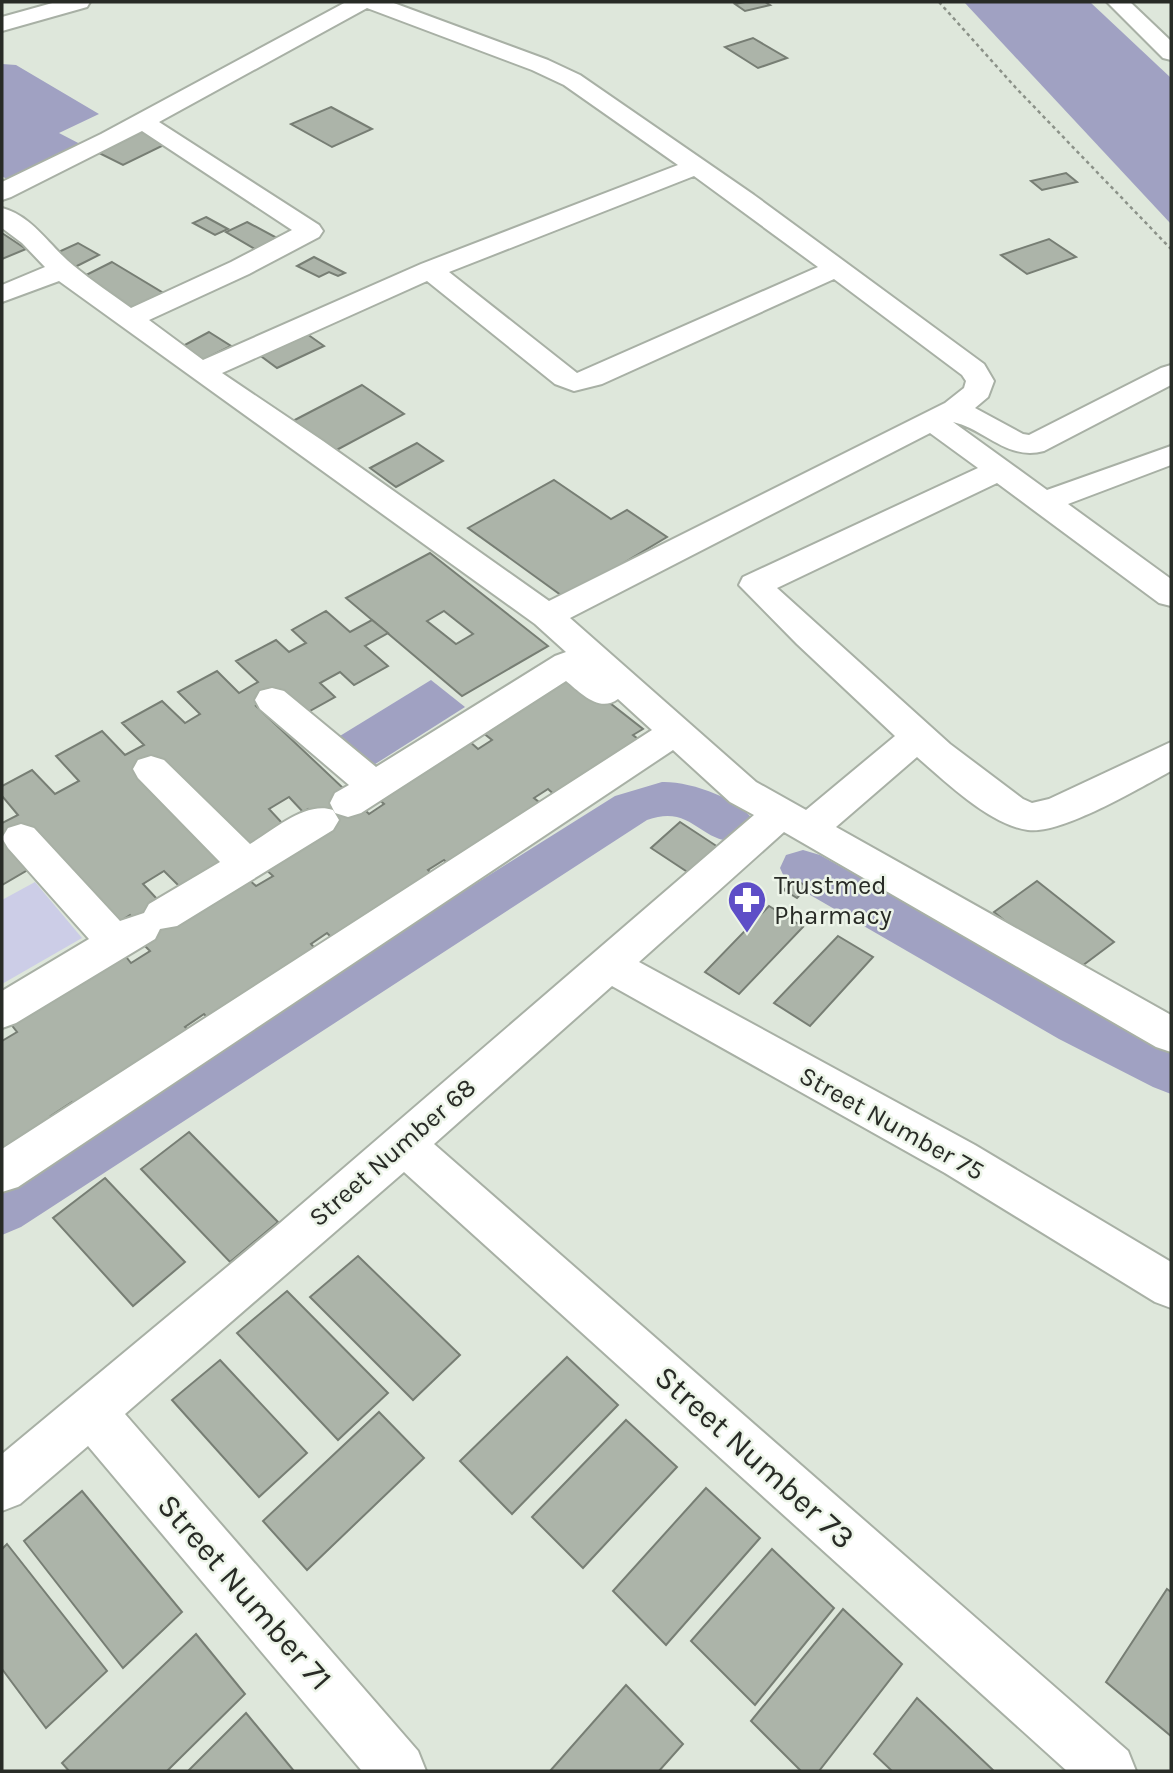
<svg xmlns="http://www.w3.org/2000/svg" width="1173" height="1773" viewBox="0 0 1173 1773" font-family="Karla,sans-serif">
	<rect width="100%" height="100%" fill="#dee7db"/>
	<polygon fill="#cccde7" points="35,882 82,938 2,984 2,900"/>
	<g fill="#a0a1c2">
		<polygon points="964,2 1090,2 1171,78 1171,224"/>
		<polygon points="2,64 16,65 99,114 59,133 84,146 11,182 2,176"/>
		<polygon points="431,680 465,707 369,768 335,739"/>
	</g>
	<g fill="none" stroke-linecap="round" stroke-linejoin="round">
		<g fill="#a0a1c2" fill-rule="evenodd">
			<path d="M662,782C690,781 742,799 756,824L749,836C745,838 737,841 733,841C699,841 691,804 647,820L21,1227L2,1235V1181L615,796Z"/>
			<polygon points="803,850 820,855 1095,1009 1171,1047 1171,1094 1153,1087 1059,1039 786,881 780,868 786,855"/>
		</g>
	</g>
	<g fill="#acb4a9" stroke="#777e74" stroke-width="2" fill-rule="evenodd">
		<polygon points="745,2 765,2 770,5 745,11 735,4"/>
		<polygon points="753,38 787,58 758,68 725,47"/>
		<polygon points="331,107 372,129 332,147 291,124"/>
		<polygon points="143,131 168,143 123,165 99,153"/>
		<polygon points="1066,173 1077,182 1042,190 1031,181"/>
		<polygon points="206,217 228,229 215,235 193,223"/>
		<polygon points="247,222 277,238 255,249 226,232"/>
		<polygon points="2,233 26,249 2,259"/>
		<polygon points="1049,239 1076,257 1027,274 1001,255"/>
		<polygon points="78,243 99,255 73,268 52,255"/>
		<polygon points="314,257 345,273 338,276 329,272 319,277 297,266"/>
		<polygon points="112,262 165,294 131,311 78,279"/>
		<polygon points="300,329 324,346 277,368 254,351"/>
		<polygon points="209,332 231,346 201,361 179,348"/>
		<polygon points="362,385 404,414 331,453 289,423"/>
		<polygon points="417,443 443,461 396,487 370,468"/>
		<polygon points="554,480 611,519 627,510 667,537 565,598 468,528"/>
		<path d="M430,553L548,646L462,696L346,598ZM444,611L473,634L456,644L427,621Z"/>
		<path d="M326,611L350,632L372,620L388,633L365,646L388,666L354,685L340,672L320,683L335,697L299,717L276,695L256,706L343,788L337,792L356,810L361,806L369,814L384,804L376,797L468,740L478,749L492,740L482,732L566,680L583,682L643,729L633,735L643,743L558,798L548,789L534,798L545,807L452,868L444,860L428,870L436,878L337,943L327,933L311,944L320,954L213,1024L204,1014L185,1027L194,1036L79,1112L72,1102L51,1116L58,1125L2,1162V1041L17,1032L10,1023L123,953L131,963L150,951L141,942L146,934L130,915L116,924L33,867L2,885V823L18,815L2,796V786L32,770L55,794L79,781L56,756L102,731L125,755L144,745L122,723L162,701L185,723L200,714L178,692L217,671L239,693L258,682L236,661L276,640L289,652L306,643L292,630ZM289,797L303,812L308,809L327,827L263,867L273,876L256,886L246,877L168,921L151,902L157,899L143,884L164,871L179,886L283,824L269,809Z"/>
		<polygon points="680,822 718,847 689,873 651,848"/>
		<polygon points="794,879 808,887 797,898 784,890"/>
		<polygon points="1037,881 1114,942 1070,975 994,912"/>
		<polygon points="769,906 803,927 739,994 705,972"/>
		<polygon points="838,936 873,957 810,1026 774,1003"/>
		<polygon points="189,1132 278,1222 230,1262 141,1169"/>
		<polygon points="105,1178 185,1262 133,1306 53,1218"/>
		<polygon points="358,1256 460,1355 413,1400 310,1297"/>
		<polygon points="287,1291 388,1393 338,1440 237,1333"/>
		<polygon points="567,1357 618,1405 512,1514 460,1461"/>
		<polygon points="220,1360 307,1453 259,1497 172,1400"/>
		<polygon points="379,1412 424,1458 307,1570 263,1521"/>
		<polygon points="626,1420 677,1467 583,1568 532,1517"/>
		<polygon points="706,1488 760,1538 666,1645 613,1591"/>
		<polygon points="82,1491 182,1612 123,1668 24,1541"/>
		<polygon points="7,1544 107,1671 46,1728 2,1669 2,1549"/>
		<polygon points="772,1549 834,1608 755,1705 691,1641"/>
		<polygon points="1167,1589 1171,1592 1171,1736 1106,1682"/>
		<polygon points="843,1609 902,1664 819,1771 801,1771 751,1721"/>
		<polygon points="196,1634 245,1694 167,1771 69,1771 62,1763"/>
		<polygon points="626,1685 683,1744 659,1771 550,1771"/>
		<polygon points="917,1698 994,1771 892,1771 874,1754"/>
		<polygon points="246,1713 294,1771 188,1771"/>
	</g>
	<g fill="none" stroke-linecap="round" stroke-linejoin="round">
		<g stroke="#a8b0a5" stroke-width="4">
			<g id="minor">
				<polygon points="56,2 90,2 87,7 2,31 2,17"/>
				<path d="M346,2H391L548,60L580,75L754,195L984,364L994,381L988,397L975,408L1023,434L1029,435L1161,368L1171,365V385L1044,451C1007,461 985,429 953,422L1047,490L1171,446V465L1068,504L1171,579V606L1159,603L997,483L777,588L950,744L1023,799L1032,803L1049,799L1171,742V771C1141,787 1061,835 1028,830C990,825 946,782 917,757L836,827L1171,1015V1052L1156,1047L784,832L639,962L975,1145L1171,1262V1308L1155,1302L945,1173L612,986L434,1144L1128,1751L1136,1771H1067L404,1172L125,1414L418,1751L426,1771H362L88,1446L20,1504L2,1511V1454L280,1223L754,815L730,802L673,750L18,1187L2,1192V1149L652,730L618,699C599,713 581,693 566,681L361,813L348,817L335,813L330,803L335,793L349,785L260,709L255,700L260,691L272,688L284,691L376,767L555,656L566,652L535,624L59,281L2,302V285L45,267L22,243L2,228V208C33,216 50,247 74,266C92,281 112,294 131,308L231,262L292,230L142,131L11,197L2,200V182L101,134ZM367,8L532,70L564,85L678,165L421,264L203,360L149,320L249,274L319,237L323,231L319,225L159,122ZM694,176L818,267L577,373L449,272ZM834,279L962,375L966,381L964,388L945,403L549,601L323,441L222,373L427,281L555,384L574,391L602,384ZM930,433L978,468L743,577L739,585L797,644L895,736L806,810L756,782L570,618Z"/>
				<polygon points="1107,2 1130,2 1171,41 1171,60 1163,58"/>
				<path d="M151,756L164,760L250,844C274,830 305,801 333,810L339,820L333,830L177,926L160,929L155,939L16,1023L2,1028V991L89,939L8,848L2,838L8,828L21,824L34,828L120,921L144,913L149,904L220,862L138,778L133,769L138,760Z"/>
			</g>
		</g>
		<polyline stroke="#8b9188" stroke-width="2.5" stroke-dasharray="3.5 3.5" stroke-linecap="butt" points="939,2 1016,88 1171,249"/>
		<use href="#minor" fill="#fff" fill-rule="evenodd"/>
	</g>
	<defs>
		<g id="pharmacy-pin" transform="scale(2.0125)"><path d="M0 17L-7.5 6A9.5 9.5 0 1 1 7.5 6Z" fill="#5e4ec7" stroke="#ecf4e8"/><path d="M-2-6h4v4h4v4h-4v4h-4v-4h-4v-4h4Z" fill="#fff"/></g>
	</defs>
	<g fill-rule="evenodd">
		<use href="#pharmacy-pin" x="747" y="900"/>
	</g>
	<g text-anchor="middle" stroke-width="5" stroke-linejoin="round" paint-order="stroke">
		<g font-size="26" fill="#282b26" stroke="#ecf4e8" text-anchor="start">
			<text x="774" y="894">Trustmed<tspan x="774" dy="30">Pharmacy</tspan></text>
		</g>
		<g font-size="26" fill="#282b26" stroke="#ecf4e8">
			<text transform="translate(892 1123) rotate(29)" y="9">Street Number 75</text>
			<text transform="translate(392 1152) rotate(-41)" y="9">Street Number 68</text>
		</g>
		<g font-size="32" fill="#282b26" stroke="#ecf4e8">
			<text transform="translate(755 1457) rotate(42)" y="11">Street Number 73</text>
			<text transform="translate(245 1592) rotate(49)" y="11">Street Number 71</text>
		</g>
	</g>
	<rect width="1173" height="1773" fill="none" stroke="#282b26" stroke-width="7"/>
</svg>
